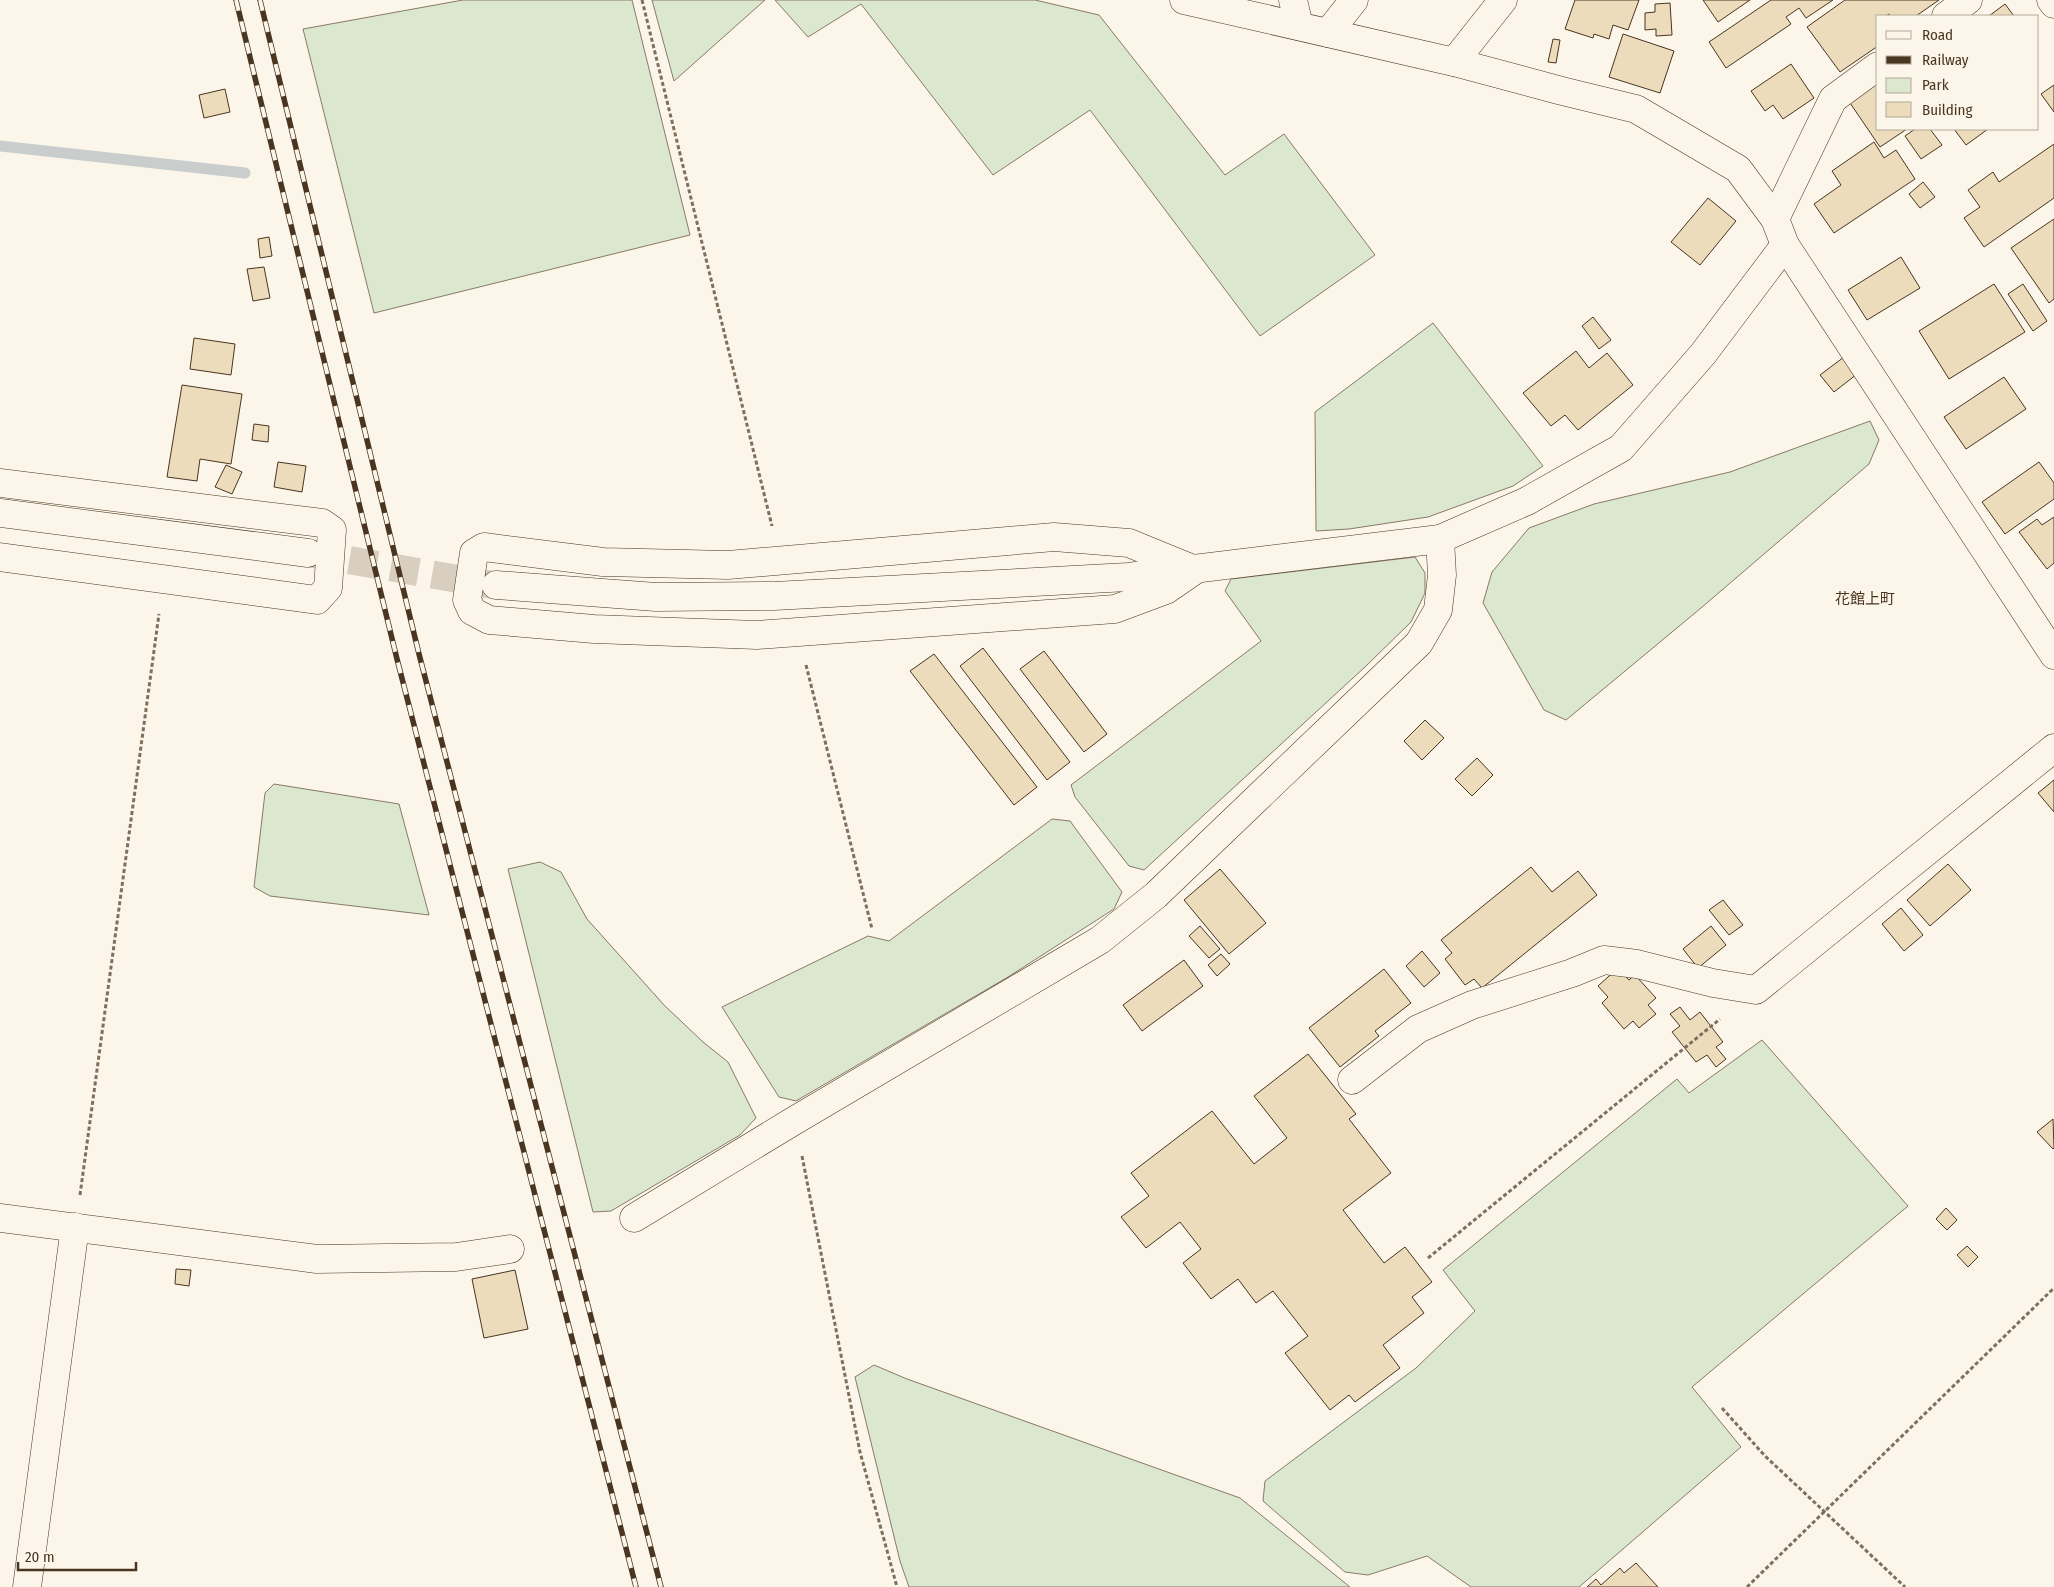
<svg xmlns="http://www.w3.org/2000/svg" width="2054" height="1587" viewBox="0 0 2054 1587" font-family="'Fira Sans Condensed','Noto Sans JP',sans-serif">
	<rect width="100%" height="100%" fill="#fbf6e9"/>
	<g fill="#dce7d0" stroke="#887966">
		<polygon points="463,0 632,0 690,235 374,313 303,29"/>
		<polygon points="652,0 765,0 674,81"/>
		<polygon points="775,0 1035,0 1099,15 1225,175 1284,134 1375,255 1260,336 1090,110 993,175 861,4 808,37"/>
		<polygon points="1433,323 1543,466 1513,486 1428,517 1349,529 1316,531 1315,412"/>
		<polygon points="1870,421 1879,440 1869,464 1701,608 1566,720 1544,710 1483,603 1492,572 1529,528 1594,504 1730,472"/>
		<polygon points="1415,557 1425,573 1425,593 1411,622 1365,667 1144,870 1129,866 1075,797 1071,785 1261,641 1225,591 1231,579"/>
		<polygon points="274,784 399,804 429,915 270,896 254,887 265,793"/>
		<polygon points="1052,819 1070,821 1122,892 1114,909 1008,977 796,1101 779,1097 722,1007 868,936 889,941"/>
		<polygon points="540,862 561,872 587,919 664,1005 703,1042 728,1062 756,1118 740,1135 611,1211 593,1212 508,869"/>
		<polygon points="1762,1040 1908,1206 1692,1387 1741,1447 1579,1587 1471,1587 1427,1556 1368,1575 1345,1572 1263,1501 1265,1481 1416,1368 1475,1311 1443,1270 1677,1079 1689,1093"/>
		<polygon points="874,1365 907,1379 1240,1498 1350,1587 909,1587 900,1561 855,1377"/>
	</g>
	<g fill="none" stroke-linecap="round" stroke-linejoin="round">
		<polyline stroke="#c9cecd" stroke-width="11" points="0,146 245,173"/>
	</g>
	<g fill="#ecdcbc" stroke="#4a3520">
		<polygon points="1575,0 1639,0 1628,30 1613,25 1609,39 1594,34 1593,38 1565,29"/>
		<polygon points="1703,0 1750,0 1718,22"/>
		<polygon points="1771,0 1833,0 1806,18 1799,8 1786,17 1791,24 1726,68 1709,42"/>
		<polygon points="1845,0 1939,0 1916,16 1890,16 1889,14 1886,16 1878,16 1878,46 1840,72 1807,27"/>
		<polygon points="1670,3 1672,35 1656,36 1656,29 1645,30 1645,13 1655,12 1655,4"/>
		<polygon points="2005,4 2014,16 1989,16"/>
		<polygon points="1623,34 1674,51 1660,93 1609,77"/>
		<polygon points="1553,39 1560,40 1556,63 1548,62"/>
		<polygon points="1791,64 1814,98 1783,119 1773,105 1765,111 1751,91"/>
		<polygon points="1878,79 1878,129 1907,129 1880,147 1848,100"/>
		<polygon points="2054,85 2054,112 2041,94"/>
		<polygon points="225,89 230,112 204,118 199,95"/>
		<polygon points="1915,129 1930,129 1942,145 1921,159 1905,136"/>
		<polygon points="1954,129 1988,129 1966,145"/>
		<polygon points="1874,142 1884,158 1896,150 1915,179 1834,233 1814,204 1841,185 1832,171"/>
		<polygon points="2054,144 2054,198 1984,247 1964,218 1980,207 1968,190 1993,172 1999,182"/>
		<polygon points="1923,182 1935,197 1920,208 1909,194"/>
		<polygon points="1708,198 1736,221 1700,265 1671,242"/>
		<polygon points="2054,219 2054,299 2049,303 2011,248"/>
		<polygon points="269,237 272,256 260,258 258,239"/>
		<polygon points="1901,257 1920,288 1867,320 1848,290"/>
		<polygon points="264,267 270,298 253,301 247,269"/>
		<polygon points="1994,284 2025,332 1949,379 1919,331"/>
		<polygon points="2023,284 2047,321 2033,331 2008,294"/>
		<polygon points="1593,317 1611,340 1599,349 1582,326"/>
		<polygon points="194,338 235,344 231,375 190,369"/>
		<polygon points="1576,351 1589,368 1607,353 1633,385 1578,430 1565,415 1551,426 1523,393"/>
		<polygon points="1844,357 1857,374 1834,392 1820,375"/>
		<polygon points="2004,377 2026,409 1966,449 1944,417"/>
		<polygon points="182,385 242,394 231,464 200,459 197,481 167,477"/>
		<polygon points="254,424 269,426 268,442 252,440"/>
		<polygon points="278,462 306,466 302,492 274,487"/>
		<polygon points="2039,462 2054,483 2054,499 2005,534 1982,502"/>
		<polygon points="226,465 242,472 232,494 215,487"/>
		<polygon points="2054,517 2054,563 2047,569 2019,532 2037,519 2042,525"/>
		<polygon points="983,648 1070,762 1047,780 960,666"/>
		<polygon points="1044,651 1107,734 1084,752 1020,669"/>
		<polygon points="934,654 1037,787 1014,805 910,671"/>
		<polygon points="1425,720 1444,738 1422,760 1404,741"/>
		<polygon points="1477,758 1493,775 1472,796 1455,779"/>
		<polygon points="2054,780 2054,812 2038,793"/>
		<polygon points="1948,864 1971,890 1930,926 1907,900"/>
		<polygon points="1531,867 1552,892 1578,871 1597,895 1482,988 1474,979 1465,985 1445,959 1452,953 1441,940"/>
		<polygon points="1220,869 1266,923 1229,954 1184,900"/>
		<polygon points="1723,900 1743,925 1729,935 1709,910"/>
		<polygon points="1901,908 1923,935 1904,951 1882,924"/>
		<polygon points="1200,926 1220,949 1209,958 1189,936"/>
		<polygon points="1711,926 1726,945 1698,968 1683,949"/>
		<polygon points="1422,951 1440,973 1424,987 1406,966"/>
		<polygon points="1221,954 1230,964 1217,976 1208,965"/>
		<polygon points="1184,960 1203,986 1142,1031 1123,1005"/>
		<polygon points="1618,968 1629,980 1635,975 1656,998 1648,1005 1656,1014 1639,1028 1633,1021 1624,1029 1602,1003 1608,997 1598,986"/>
		<polygon points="1384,969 1411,1003 1375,1031 1379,1036 1340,1067 1309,1028"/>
		<polygon points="1680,1007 1690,1020 1700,1012 1723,1042 1716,1047 1726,1059 1716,1067 1707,1055 1696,1062 1672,1032 1680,1026 1670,1014"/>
		<polygon points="1308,1054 1356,1114 1349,1119 1391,1173 1343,1210 1384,1263 1405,1247 1432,1282 1412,1297 1424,1313 1383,1345 1400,1368 1355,1402 1349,1395 1330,1410 1285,1353 1308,1336 1273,1291 1256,1303 1238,1279 1211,1299 1183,1263 1201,1249 1180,1222 1146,1248 1121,1217 1149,1196 1131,1173 1212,1111 1254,1164 1287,1138 1254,1096"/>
		<polygon points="2053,1119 2054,1148 2053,1149 2037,1132"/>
		<polygon points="1946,1208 1957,1220 1947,1230 1936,1219"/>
		<polygon points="1967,1246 1978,1257 1968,1267 1957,1255"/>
		<polygon points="176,1269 191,1270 189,1286 175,1284"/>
		<polygon points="515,1270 528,1329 484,1338 472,1279"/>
		<polygon points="1636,1563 1658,1587 1587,1587 1596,1579 1601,1585 1620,1568 1624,1573"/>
	</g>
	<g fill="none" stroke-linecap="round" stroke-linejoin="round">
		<polyline stroke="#d8cfc1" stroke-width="28" stroke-dasharray="28 14" stroke-linecap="butt" points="308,553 493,585"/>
		<g stroke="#4a3520" stroke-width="29">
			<g id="street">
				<polyline points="1184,0 1454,62 1562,91 1636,109 1738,169 1775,219 1785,245 2054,655"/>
				<polyline points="1293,0 1299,26"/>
				<polyline points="2051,0 2054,4"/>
				<polyline points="1946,16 1968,0"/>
				<polyline points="1328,33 1354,0"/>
				<polyline points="1454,62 1503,0"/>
				<polyline points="1775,219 1833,99 1878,66"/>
				<polyline points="0,483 322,523 332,530 328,588 317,600 0,557"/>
				<polyline points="0,513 308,553"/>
				<polygon points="1054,537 1129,543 1195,570 1166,590 1115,609 757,635 594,629 489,620 472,611 467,600 474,553 484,547 603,562 728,565"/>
				<polyline points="496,585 656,597 774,596 1128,577 1440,539 1527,501 1621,448 1703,354 1785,245"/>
				<polyline points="1352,1080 1418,1029 1472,1005 1572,973 1604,960 1637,964 1713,983 1756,990 2054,748"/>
				<polyline points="0,1218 317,1259 456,1257 510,1249"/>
				<polyline points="634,1218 792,1122 1100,940 1156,895 1419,643 1438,610 1442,575 1440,539"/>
				<polyline points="27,1587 75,1227"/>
			</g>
		</g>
		<g stroke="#7f6f5c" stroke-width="3" stroke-dasharray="4 2.5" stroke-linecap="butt">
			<polyline points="642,0 772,526"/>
			<polyline points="806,665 872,929"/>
			<polyline points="802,1156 860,1452 897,1587"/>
			<polyline points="80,1195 159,614"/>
			<polyline points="1428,1258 1720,1019"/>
			<polyline points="1722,1408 1765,1456 1905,1587"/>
			<polyline points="1747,1587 2054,1288"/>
		</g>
		<use href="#street" stroke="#fbf6e9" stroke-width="28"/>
		<g stroke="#4a3520" stroke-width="5.5">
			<g id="rail">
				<polyline points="236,0 397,659 636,1587"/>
				<polyline points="260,0 419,654 661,1587"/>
			</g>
		</g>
		<use href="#rail" stroke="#fbf6e9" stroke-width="4" stroke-dasharray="11" stroke-linecap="butt"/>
	</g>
	<g text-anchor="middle" stroke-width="4" stroke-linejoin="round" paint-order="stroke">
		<g font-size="15" fill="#4a3520" stroke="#fbf6e9">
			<text x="1865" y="604">花館上町</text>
		</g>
	</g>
	<rect x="1876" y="15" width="162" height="115" fill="#fbf6e9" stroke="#b4a999"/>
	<rect x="1886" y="31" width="25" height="8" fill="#fbf6e9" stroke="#b4a999"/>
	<text x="1922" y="40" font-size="15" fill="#4a3520">Road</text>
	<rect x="1886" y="56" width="25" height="8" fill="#4a3520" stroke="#b4a999"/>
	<text x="1922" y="65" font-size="15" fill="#4a3520">Railway</text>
	<rect x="1886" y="78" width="25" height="15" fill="#dce7d0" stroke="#b4a999"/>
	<text x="1922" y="90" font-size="15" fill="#4a3520">Park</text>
	<rect x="1886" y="102" width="25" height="15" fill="#ecdcbc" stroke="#b4a999"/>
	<text x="1922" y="115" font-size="15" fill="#4a3520">Building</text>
	<path d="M18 1562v8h118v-8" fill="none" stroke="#4a3520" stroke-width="2.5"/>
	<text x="25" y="1562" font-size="15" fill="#4a3520" stroke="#fbf6e9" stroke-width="4" paint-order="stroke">20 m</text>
</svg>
